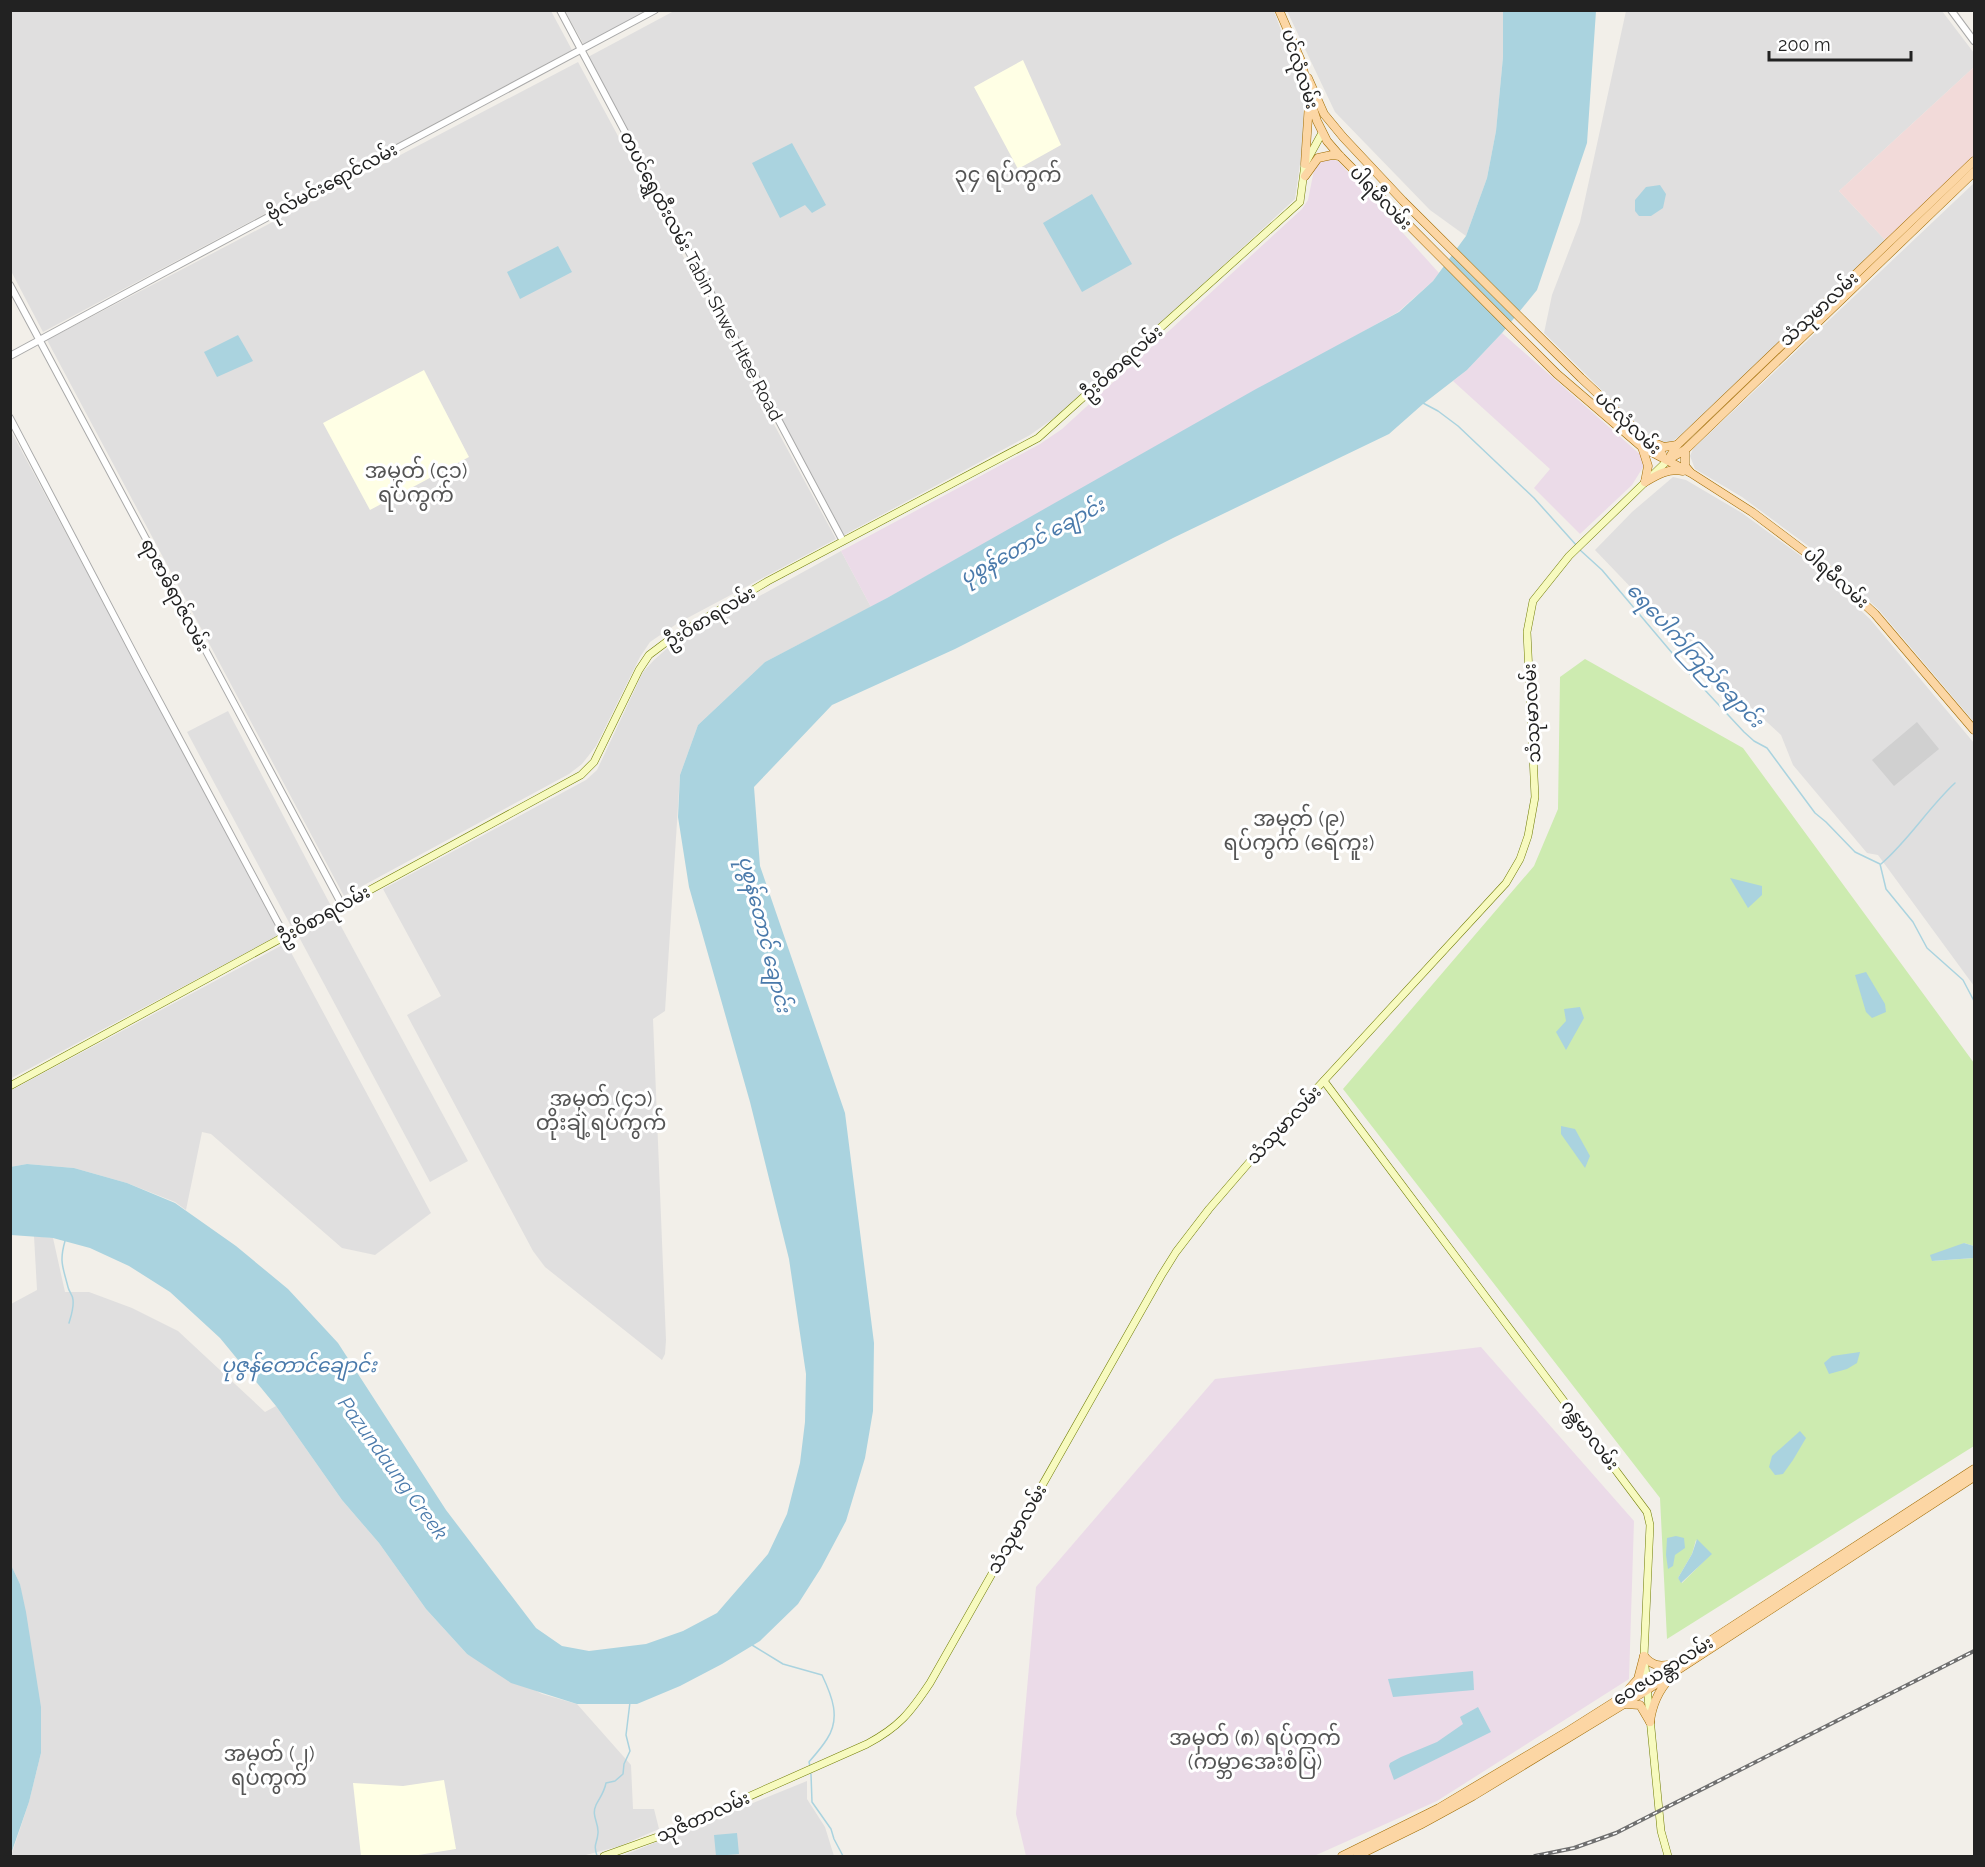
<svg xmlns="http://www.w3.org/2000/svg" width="1985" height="1867" viewBox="0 0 1985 1867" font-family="Raleway,'Noto Sans Myanmar',sans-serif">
	<rect width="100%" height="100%" fill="#f2efe9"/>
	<g fill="#e0dfdf">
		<polygon points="10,11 551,11 572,50 43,332 11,271"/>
		<polygon points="565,11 647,11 584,45"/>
		<polygon points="674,11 1274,11 1297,75 1304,104 1302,150 1295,199 1071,406 1030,435 844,535 588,57"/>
		<polygon points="1287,11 1503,11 1503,57 1496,131 1487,178 1466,236 1430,210 1335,112"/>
		<polygon points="1626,11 1942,11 1974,53 1974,67 1839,191 1886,241 1685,432 1673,441 1665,443 1657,441 1644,432 1544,333 1552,295 1580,222"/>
		<polygon points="578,62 836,539 678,623 650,642 640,657 596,746 582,764 569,774 344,896 47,340"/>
		<polygon points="1974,183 1974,722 1879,610 1815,551 1742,497 1695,469 1690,456 1693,449"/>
		<polygon points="11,431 281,934 10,1079"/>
		<polygon points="1673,477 1686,480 1742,513 1805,559 1870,619 1974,743 1974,986 1878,855 1867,853 1793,765 1781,735 1710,670 1595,550 1632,512"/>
		<polygon points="841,551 871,607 765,662 698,725 680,775 665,1011 653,1019 666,1340 665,1354 662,1360 545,1267 533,1251 407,1015 441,996 383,889 586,780 597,770 643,672 654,660 671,645"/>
		<polygon points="228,711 331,906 292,928 187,732"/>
		<polygon points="336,917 468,1161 430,1182 299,937"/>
		<polygon points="286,943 431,1213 375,1255 342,1248 211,1134 202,1132 186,1210 175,1202 127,1183 74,1168 27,1164 11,1167 10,1091"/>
		<polygon points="34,1236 53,1238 65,1292 89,1292 132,1308 178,1331 265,1412 276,1406 342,1500 379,1543 426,1609 467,1654 542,1694 577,1704 631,1765 633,1809 654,1809 659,1829 620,1846 582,1856 11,1856 29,1802 41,1753 20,1584 11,1565 11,1304 37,1290"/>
		<polygon points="807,1781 807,1799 825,1827 834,1856 622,1856"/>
	</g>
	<polygon fill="#f2dad9" points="1974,67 1974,155 1886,241 1839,191"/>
	<g fill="#ebdbe8">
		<polygon points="1330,159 1338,161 1439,273 1433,281 1398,312 871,607 841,551 1040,444 1062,429 1302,209 1308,200 1315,165 1322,161"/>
		<polygon points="1502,333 1642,456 1645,464 1632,485 1580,534 1534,488 1550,469 1453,381 1467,370"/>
		<polygon points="1481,1347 1634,1521 1629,1679 1437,1801 1314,1856 1026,1856 1016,1814 1036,1587 1215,1379"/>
	</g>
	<g fill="#ffffe5">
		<polygon points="1023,60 1061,145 1018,169 974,87"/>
		<polygon points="424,370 469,457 370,510 323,423"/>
		<polygon points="444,1780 456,1849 412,1856 361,1856 353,1783 403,1786"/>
	</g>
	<polygon fill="#d0d0d0" points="1917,722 1939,749 1894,786 1872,760"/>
	<path fill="#cdebb0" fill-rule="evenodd" d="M1585,659L1743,748L1974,1063V1246L1964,1243L1932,1261L1974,1258V1446L1667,1639L1660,1498L1343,1089L1534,866L1558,809L1560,677ZM1696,1540L1711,1554L1682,1583L1678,1578L1692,1554Z"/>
	<g fill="#aad3df">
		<polygon points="1503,11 1596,11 1587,143 1537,290 1502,333 1467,370 1423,404 1389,434 1173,538 955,649 832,705 754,787 760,866 845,1113 874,1343 873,1411 865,1458 846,1521 821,1568 798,1604 760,1641 722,1664 680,1686 637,1704 577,1704 511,1683 467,1654 426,1609 379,1543 342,1500 276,1406 220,1338 170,1292 129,1266 90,1248 53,1238 11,1235 10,1167 27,1164 74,1168 127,1183 175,1203 236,1246 288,1289 338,1343 446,1510 536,1628 562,1646 589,1651 646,1644 683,1631 717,1613 768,1554 787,1514 800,1463 805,1422 806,1374 789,1259 750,1102 689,887 678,817 680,775 698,725 765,662 887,598 1256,389 1399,312 1433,281 1466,236 1487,178 1496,131 1503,57"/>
		<polygon points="792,143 826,205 812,213 805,205 780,218 752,163"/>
		<polygon points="1660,185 1666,194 1663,208 1651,216 1639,216 1635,211 1635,200 1646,187"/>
		<polygon points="1092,194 1132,264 1082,292 1043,223"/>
		<polygon points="558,246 572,272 520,299 507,272"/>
		<polygon points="238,335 253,361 217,377 204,352"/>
		<polygon points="1730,878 1762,886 1762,895 1748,908"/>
		<polygon points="1866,972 1885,1004 1886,1012 1872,1018 1866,1012 1855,975"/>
		<polygon points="1580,1007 1584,1018 1566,1050 1556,1032 1566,1021 1564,1009"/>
		<polygon points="1561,1126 1575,1129 1590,1156 1585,1168 1561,1134"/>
		<polygon points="1964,1243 1974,1246 1974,1258 1932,1261 1930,1255"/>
		<polygon points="1860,1352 1857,1363 1847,1369 1829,1374 1824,1363 1832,1356"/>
		<polygon points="1800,1431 1806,1438 1793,1460 1783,1474 1775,1475 1769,1467 1772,1456"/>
		<polygon points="1676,1536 1684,1538 1685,1548 1675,1555 1673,1566 1668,1569 1666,1555 1667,1538"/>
		<polygon points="1697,1539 1712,1554 1681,1583 1678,1578 1692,1554"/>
		<polygon points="11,1565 20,1584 26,1612 41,1707 41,1753 29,1802 11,1854"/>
		<polygon points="1473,1671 1474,1690 1393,1697 1388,1679"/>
		<polygon points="1478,1707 1491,1732 1394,1780 1389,1766 1390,1763 1401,1757 1437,1742 1463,1724 1460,1717"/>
		<polygon points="737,1833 739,1854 716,1856 714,1835"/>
	</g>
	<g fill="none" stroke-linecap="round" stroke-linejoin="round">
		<g stroke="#aad3df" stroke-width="1.5">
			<polyline points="1423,403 1438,411 1458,426 1534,498 1577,546"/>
			<polyline points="1580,550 1602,570 1689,673 1744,732 1754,741 1767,748 1815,813 1826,822 1855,852 1880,864 1886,889 1913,922 1927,948 1963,980 1974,1001"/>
			<path d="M1881,864C1909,840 1928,808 1955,783"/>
			<path d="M65,1241C59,1262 63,1267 68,1287C69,1292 73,1295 73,1300C74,1308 71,1316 69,1323"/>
			<path d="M752,1645L783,1664L822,1675C832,1696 841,1718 827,1739C822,1747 815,1755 809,1762L810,1766"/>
			<polyline points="811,1774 812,1802 831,1829 834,1839 843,1856"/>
			<path d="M597,1856C593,1843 597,1845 598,1833C599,1823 591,1816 596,1805C600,1797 604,1793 606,1783L615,1781L623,1774L624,1764L630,1751L626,1735L630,1702"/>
		</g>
		<g stroke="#a9a9a9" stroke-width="8">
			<g id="tertiary">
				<polyline points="560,10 843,541"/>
				<polyline points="1951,10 1974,41"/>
				<polyline points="10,285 342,905"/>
				<polyline points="10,356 156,277 655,10"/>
				<polyline points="10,418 143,671 285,936"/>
			</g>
		</g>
		<g stroke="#707d05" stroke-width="8">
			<g id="secondary">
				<polyline points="1324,1081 1647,1512 1650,1525 1644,1656 1661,1831 1668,1856"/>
				<polyline points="10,1086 581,775 594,762 639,670 649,655 669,640 768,581 1038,438 1300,202 1305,164 1322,133"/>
				<path d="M604,1856L660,1836L867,1744C899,1727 910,1713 930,1683L1161,1276L1176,1252L1209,1209L1259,1151L1506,883L1520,859L1528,836L1535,797L1527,632L1533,601L1569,556L1668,460"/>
			</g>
		</g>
		<g stroke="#a06b00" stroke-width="9">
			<g id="primary">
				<polyline points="1279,10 1302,63 1308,93 1317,121 1327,141 1340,156 1557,374 1642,447 1691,473 1752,512 1821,564 1875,614 1974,730"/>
				<polyline points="1308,78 1324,114 1343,137 1403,201 1581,378 1662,454"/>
				<polyline points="1305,164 1309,103"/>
				<polyline points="1305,176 1318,158 1332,155 1340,156"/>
				<polyline points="1654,443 1664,447 1677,445"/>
				<polyline points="1642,447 1648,466 1645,482"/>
				<polyline points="1685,450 1685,466 1690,472"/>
				<polyline points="1669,459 1685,450 1974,172"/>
				<polyline points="1668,460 1677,445 1974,161"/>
				<path d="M1645,482C1657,475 1668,468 1683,471"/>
				<path d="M1644,1656C1652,1666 1660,1667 1672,1664"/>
				<polyline points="1629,1689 1638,1679 1644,1656"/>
				<polyline points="1625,1704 1640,1705 1650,1722"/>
				<path d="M1650,1722C1652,1705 1658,1691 1670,1678"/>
				<polyline points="1342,1856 1439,1808 1570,1730 1676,1663 1974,1469"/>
				<polyline points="1357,1856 1420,1825 1473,1796 1647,1690 1974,1477"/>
			</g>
		</g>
		<use href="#tertiary" stroke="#fff" stroke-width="6"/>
		<use href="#secondary" stroke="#f7fabf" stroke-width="7"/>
		<use href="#primary" stroke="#fcd6a4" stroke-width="8"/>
		<g stroke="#707070" stroke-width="4">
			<polyline id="rail" points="1535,1856 1574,1848 1616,1833 1974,1651"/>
		</g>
		<use href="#rail" stroke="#fff" stroke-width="1.5" stroke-dasharray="4.5" stroke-linecap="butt"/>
	</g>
	<g text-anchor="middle" stroke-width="6" stroke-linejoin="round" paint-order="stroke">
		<g font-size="18" fill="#222" stroke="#fff">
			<text transform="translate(1300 69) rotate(72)" y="6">ပင်လုံလမ်း</text>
			<text transform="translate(332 182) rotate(-28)" y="6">ဗိုလ်မင်းရောင်လမ်း</text>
			<text transform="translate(1381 198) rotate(46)" y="6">ပါရမီလမ်း</text>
			<text transform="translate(701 276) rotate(62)" y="6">တပင်ရွှေထီးလမ်း Tabin Shwe Htee Road</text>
			<text transform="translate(1819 309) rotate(-43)" y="6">သံသုမာလမ်း</text>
			<text transform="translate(1122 363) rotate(-42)" y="6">ဦးဝိစာရလမ်း</text>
			<text transform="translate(1628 423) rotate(43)" y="6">ပင်လုံလမ်း</text>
			<text transform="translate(1836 578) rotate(42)" y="6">ပါရမီလမ်း</text>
			<text transform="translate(175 595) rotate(62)" y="6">ရာဇာဓိရာဇ်လမ်း</text>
			<text transform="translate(710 617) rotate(-31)" y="6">ဦးဝိစာရလမ်း</text>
			<text transform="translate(1532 713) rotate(-93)" y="6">သံသုမာလမ်း</text>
			<text transform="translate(324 915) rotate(-29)" y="6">ဦးဝိစာရလမ်း</text>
			<text transform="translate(1284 1125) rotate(-47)" y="6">သံသုမာလမ်း</text>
			<text transform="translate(1590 1435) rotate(53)" y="6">ဂန္တမာလမ်း</text>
			<text transform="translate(1017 1529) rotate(-60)" y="6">သံသုမာလမ်း</text>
			<text transform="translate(1663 1671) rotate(-32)" y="6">ဝေဇယန္တာလမ်း</text>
			<text transform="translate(703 1817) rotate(-24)" y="6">သုဇိတာလမ်း</text>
		</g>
		<g font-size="20" font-style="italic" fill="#4a7aab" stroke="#fff">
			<text transform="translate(1032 541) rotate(-28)" y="7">ပုစွန်တောင် ချောင်း</text>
			<text transform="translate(1695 655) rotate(47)" y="7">ရေပေါက်ကြည်ချောင်း</text>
			<text transform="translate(765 934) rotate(76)" y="7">ပုစွန်တောင် ချောင်း</text>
			<text x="299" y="1372">ပုဇွန်တောင်ချောင်း</text>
			<text transform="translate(393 1468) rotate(54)" y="7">Pazundaung Creek</text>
		</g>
		<g font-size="21" fill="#555" stroke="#fff">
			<text x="1008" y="182">၃၄ ရပ်ကွက်</text>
			<text x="416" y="478">အမှတ် (၄၁)<tspan x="416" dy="24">ရပ်ကွက်</tspan></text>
			<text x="1299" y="826">အမှတ် (၉)<tspan x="1299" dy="24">ရပ်ကွက် (ရေကူး)</tspan></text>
			<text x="601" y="1106">အမှတ် (၄၁)<tspan x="601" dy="24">တိုးချဲ့ရပ်ကွက်</tspan></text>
			<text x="1255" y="1745">အမှတ် (၈) ရပ်ကွက်<tspan x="1255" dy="24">(ကမ္ဘာအေးစံပြ)</tspan></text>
			<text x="269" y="1761">အမှတ် (၂)<tspan x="269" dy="24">ရပ်ကွက်</tspan></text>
		</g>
	</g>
	<rect width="1985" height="1867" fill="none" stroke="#222222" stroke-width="24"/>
	<path d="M1769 51v9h142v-9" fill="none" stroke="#222222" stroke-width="3"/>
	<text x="1778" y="51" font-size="18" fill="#222222" stroke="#ffffff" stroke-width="4.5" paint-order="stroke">200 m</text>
</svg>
